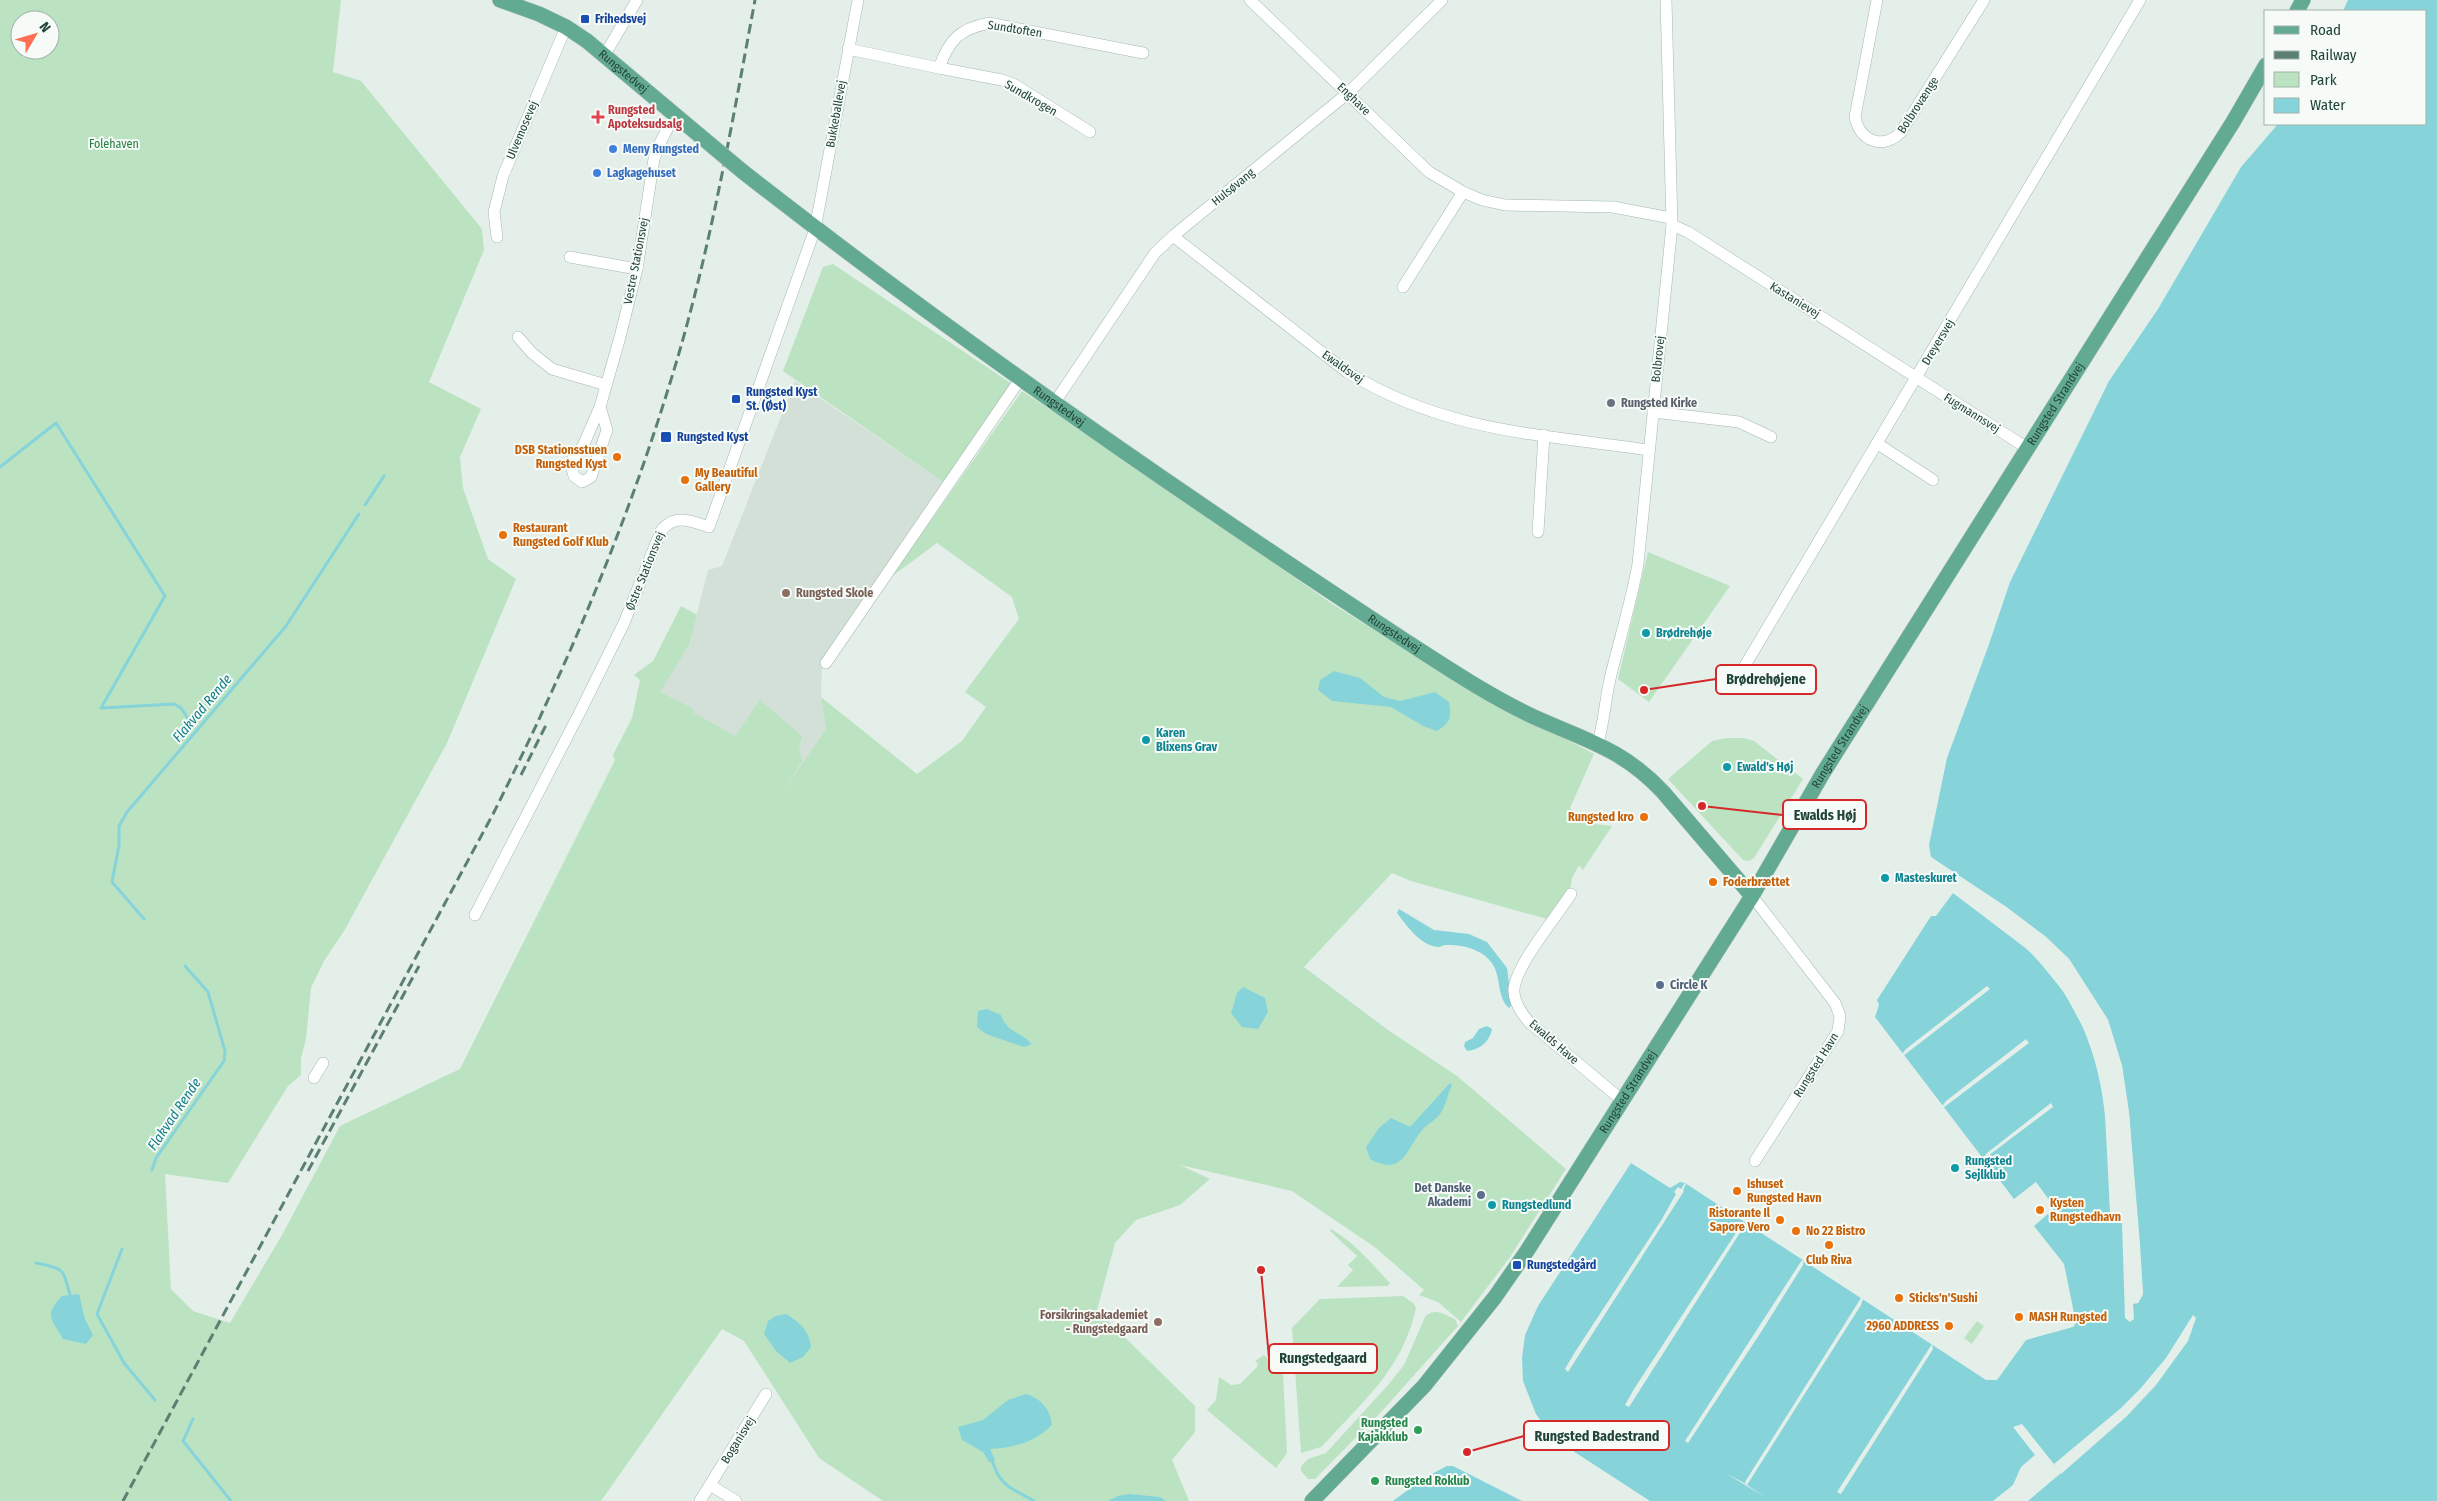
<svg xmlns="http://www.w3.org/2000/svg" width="2437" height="1501" viewBox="0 0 2437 1501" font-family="'Fira Sans Condensed',sans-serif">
	<rect width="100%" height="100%" fill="#e4efe9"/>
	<polygon fill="#d2e0d8" points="795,381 943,482 822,665 821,697 826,729 760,827 629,740 689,645 708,570 722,566"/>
	<g fill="#bbe3c2" fill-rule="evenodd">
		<path d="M0,0H341L333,72L361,81L482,229L484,250L429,382L481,409L460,457L463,488L488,559L516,579L447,743L344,931L324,961L311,988L306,1039L301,1058V1075L288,1086L228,1183L165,1174L171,1289L193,1311L230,1323L282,1235L340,1126L460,1069L615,760L613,755L632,718L640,680L634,675L653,661L681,606L697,615L689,645L660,692L692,708L694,713L735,736L760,700L802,736L799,747L802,761L782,793L826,729L821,697L917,774L962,741L986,707L965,692L1019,619L1012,597L937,543L891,577L1022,391L1154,479L1331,603L1446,675L1594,754L1570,808L1586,823L1612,826L1583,870L1579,865L1572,878L1571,886L1547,919L1411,881L1392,873L1304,967L1388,1030L1457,1076L1566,1169L1510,1257L1458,1326L1382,1411L1315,1479H1308L1301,1471V1466L1308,1459L1326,1453L1388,1385L1404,1365L1425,1317C1434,1307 1444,1314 1455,1319L1458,1326L1461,1322L1438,1302L1419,1295L1424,1290L1376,1248L1292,1191L1180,1165L1210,1179L1180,1205L1136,1220L1115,1243L1097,1310L1195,1406V1432L1172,1460L1189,1501H883L819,1458L744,1341L722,1329L601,1501H0ZM20,20H50V50H20Z"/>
		<polygon points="833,264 1012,384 943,482 783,371 823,267"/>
		<polygon points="1648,552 1730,586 1649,702 1618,679"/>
		<polygon points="1727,738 1743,738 1754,741 1803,779 1754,858 1749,861 1743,860 1668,779 1712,741"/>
		<path d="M1331,1229C1355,1243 1371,1263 1390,1283L1388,1286L1337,1287L1353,1270L1348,1265L1357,1256L1330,1231Z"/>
		<path d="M1403,1296L1413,1303L1416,1308C1403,1368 1366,1398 1327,1441L1321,1447L1301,1453L1292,1328L1320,1299Z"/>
		<polygon points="1977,1321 1984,1326 1972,1344 1964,1338"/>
		<polygon points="1264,1355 1283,1373 1287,1453 1276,1468 1207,1410 1216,1400 1219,1377 1231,1385 1240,1384 1257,1367 1258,1364 1255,1361"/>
	</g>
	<g fill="#86d4da">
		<path d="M2348,0H2437V1501H2028L2061,1473L2022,1424L2013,1427L2035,1455L2021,1467L2013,1485L1993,1501H1650L1553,1438L1536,1414L1523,1381L1522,1358L1525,1335L1538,1306L1631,1163L1670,1188L1680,1182L1685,1183L1986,1380H1997L2026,1340L2073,1327L2076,1323L2064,1264L2034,1226L2055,1208L2036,1182L2014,1199L1875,1017L1879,1005L1877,1000L1931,916H1936L1953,893C1975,909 1999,924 2020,943C2105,1018 2108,1106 2110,1211L2112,1214L2126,1218L2130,1303H2138L2143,1294L2129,1113L2122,1066L2108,1020L2069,959L2046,937L2005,906L1931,857L1929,845L1947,758L1988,647L2010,582L2109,381L2158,309L2241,167L2278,124H2426V11H2343Z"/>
		<path d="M1334,671L1360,678L1384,697L1400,701L1435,692L1449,702C1452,717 1450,723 1437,731L1423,726L1391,707L1332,701L1318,690L1320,680Z"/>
		<path d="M1399,909L1434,930L1469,934L1487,942L1507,968L1512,1005L1509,1008C1496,997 1502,975 1491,962C1482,949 1460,944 1446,945C1443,945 1441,947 1438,947C1421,946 1406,925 1397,913Z"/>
		<polygon points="1243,987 1265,998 1268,1012 1258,1029 1242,1027 1231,1013 1237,993"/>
		<path d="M987,1009L1001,1015C1008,1034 1019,1030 1032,1044L1024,1047L986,1034L977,1027L978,1011Z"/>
		<path d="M1487,1026L1492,1029C1490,1041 1480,1050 1467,1051L1464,1046L1465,1042L1473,1038L1479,1029Z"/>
		<path d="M1450,1083L1452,1085C1447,1095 1446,1106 1440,1114C1435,1121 1427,1124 1422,1130C1406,1150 1403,1177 1370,1159L1366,1147L1379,1128L1391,1118L1410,1127Z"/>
		<path d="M79,1294L85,1319L93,1335L86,1344L63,1339C51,1318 44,1315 62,1296Z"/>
		<path d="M786,1314C800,1323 809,1330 811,1347L803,1357L790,1363L776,1351L764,1334L768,1321L776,1316Z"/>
		<path d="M1026,1394C1042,1399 1050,1409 1052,1425C1035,1442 1014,1448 990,1449L995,1460L993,1463L989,1462L983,1452L962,1440L958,1427L983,1420L1008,1400Z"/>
		<polygon points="1447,1466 1453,1466 1522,1501 1393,1501 1424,1478"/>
		<polygon points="1129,1494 1160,1497 1166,1501 1108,1501 1118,1496"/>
	</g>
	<g fill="#e4efe9">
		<polygon points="1954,891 2022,941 2053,972 2078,1010 2096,1051 2107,1095 2113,1210 2116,1214 2128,1217 2132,1301 2137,1301 2140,1293 2127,1113 2120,1067 2106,1021 2067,960 2044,938 1987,897 2005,906 2046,937 2069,959 2108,1020 2122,1066 2129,1113 2140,1244 2143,1294 2138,1303 2133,1304 2134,1319 2130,1322 2125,1318 2122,1223 2090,1222 2121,1220 2122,1218 2115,1217 2110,1211 2104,1095 2100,1074 2085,1031 2064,992 2032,953 1953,893"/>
		<polygon points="1987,986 1990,989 1903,1056 1902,1054 1906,1049"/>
		<polygon points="2026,1039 2029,1043 1943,1108 1942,1106 1946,1101"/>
		<polygon points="2051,1103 2053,1107 1984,1159 1983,1158 1987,1153"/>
		<polygon points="1685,1183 1686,1184 1683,1190 1684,1191 1568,1372 1565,1369 1575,1352 1662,1219 1676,1194 1674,1192 1678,1187 1681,1189"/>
		<polygon points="1743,1222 1745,1223 1743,1228 1629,1407 1625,1405 1634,1389"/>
		<polygon points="1802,1260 1804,1261 1803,1265 1763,1329 1688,1443 1685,1441"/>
		<polygon points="1861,1298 1863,1299 1861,1305 1747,1485 1765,1497 1727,1474 1746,1484 1745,1482"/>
		<polygon points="2193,1315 2196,1318 2188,1341 2156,1385 2127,1416 2061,1474 2054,1464 2121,1408 2140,1389 2166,1358"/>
		<polygon points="1932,1344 1933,1349 1841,1494 1837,1492"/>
	</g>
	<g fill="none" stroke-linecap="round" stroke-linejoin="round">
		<g stroke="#86d4da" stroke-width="3">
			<polyline points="0,467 56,423 165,596 101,708 174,704 181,708 189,720"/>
			<polyline points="365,505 384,476"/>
			<polyline points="144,919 112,882 119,845 119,826 127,812 286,626 359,514"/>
			<polyline points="152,1170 156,1158 224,1061 225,1051 208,992 185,966"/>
			<polyline points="122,1249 97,1314 124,1363 155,1400"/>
			<path d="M36,1263C68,1269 62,1270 71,1298"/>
			<polyline points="193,1419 183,1441 231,1501"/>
			<path d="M993,1463C1001,1488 1014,1489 1034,1501"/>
		</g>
		<g stroke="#a6b8b0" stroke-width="12">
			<g id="minor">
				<polyline points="1250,0 1429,172 1463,192 1482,200 1505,205 1613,207 1671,218"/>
				<path d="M1877,0L1855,117C1860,142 1884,150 1901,132L1984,0"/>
				<path d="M848,49L939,68C949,40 959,29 989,23L1143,53"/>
				<polyline points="604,56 637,0"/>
				<polyline points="939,68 1002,80 1015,85 1090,132"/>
				<polyline points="1672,225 1688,232 2027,448"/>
				<path d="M1173,236L1347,372C1445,432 1539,434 1649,450"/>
				<polyline points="497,237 494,212 503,176 566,27"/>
				<polyline points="570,257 637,269"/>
				<polyline points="1403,287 1463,192"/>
				<polyline points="518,337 532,353 552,369 606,385"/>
				<polyline points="1055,402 1155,253 1173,236 1348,93 1442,0"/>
				<polyline points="600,407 607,430 591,477 582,482 574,476 571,465 574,456 583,446 600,407 620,337 637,269 654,159 660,143 674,116"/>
				<polyline points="1653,412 1739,422 1771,437"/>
				<polyline points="1878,444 1933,480"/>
				<polyline points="1538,532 1544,435"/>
				<polyline points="826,663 1021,378"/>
				<polyline points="1734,684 2140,0"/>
				<path d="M1598,743C1604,722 1605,701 1610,679C1619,641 1631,603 1638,564L1672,225L1666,0"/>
				<path d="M1571,894C1557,916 1516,965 1514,989C1513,1002 1522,1014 1530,1023L1623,1101"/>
				<polyline points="1752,896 1835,1003 1840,1016 1838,1031 1755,1161"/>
				<path d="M475,915L581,710L624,623L661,531C674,513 692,521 709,527L815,229L858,0"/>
				<polyline points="314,1078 323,1063"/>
				<polyline points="710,1485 736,1501"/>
				<polyline points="700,1501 766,1394"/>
			</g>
		</g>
		<g stroke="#c1cbc7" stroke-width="16">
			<g id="major">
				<path id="s1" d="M500,0L539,14L566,27L587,41L699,135"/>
				<polyline points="2297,11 2303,0"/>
				<path id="s2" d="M742,171C955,338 1178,492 1404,640C1446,667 1489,696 1534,717C1585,740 1623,749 1663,792L1752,896"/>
				<path id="s3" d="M1312,1501L1424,1386L1495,1297L1527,1251L1752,896L1823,773L2233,122L2266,65"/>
			</g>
		</g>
		<use href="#minor" stroke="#fff" stroke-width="11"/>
		<use href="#major" stroke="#63aa92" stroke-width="15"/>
		<g stroke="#5c7f73" stroke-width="3" stroke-dasharray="10 5" stroke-linecap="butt">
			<polyline points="521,775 547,723"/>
			<polyline points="308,1171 419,966"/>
			<path d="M123,1501L493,814C563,675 624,533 670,383C709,258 731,129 755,0"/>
		</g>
		<g stroke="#c1cbc7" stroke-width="16" stroke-linecap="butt">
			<polyline id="major-bridge" points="699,135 742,171"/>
		</g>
		<use href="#major-bridge" stroke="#63aa92" stroke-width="15"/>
	</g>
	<g fill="#1a4fb4" stroke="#f6fbf8" stroke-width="2">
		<rect x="580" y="14" width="10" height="10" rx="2.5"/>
		<rect x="731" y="394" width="10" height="10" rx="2.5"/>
		<rect x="660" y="431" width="12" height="12" rx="2.5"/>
		<rect x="1512" y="1260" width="10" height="10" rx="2.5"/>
	</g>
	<path fill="#e0444e" stroke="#f6fbf8" stroke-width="2" d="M595.5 109.5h5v5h5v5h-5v5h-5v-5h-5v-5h5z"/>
	<g fill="#3f7fe0" stroke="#f6fbf8" stroke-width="2">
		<circle cx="613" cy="149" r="5"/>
		<circle cx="597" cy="173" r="5"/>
	</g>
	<circle fill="#6b7280" stroke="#f6fbf8" stroke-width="2" cx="1611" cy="403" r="5"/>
	<g fill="#e8710a" stroke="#f6fbf8" stroke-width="2">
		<circle cx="617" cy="457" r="5"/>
		<circle cx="685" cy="480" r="5"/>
		<circle cx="503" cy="535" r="5"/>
		<circle cx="1644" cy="817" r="5"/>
		<circle cx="1713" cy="882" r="5"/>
		<circle cx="1737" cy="1191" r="5"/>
		<circle cx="2040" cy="1210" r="5"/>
		<circle cx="1780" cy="1220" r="5"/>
		<circle cx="1796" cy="1231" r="5"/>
		<circle cx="1829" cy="1245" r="5"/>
		<circle cx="1899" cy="1298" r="5"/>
		<circle cx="2019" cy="1317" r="5"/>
		<circle cx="1949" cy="1326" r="5"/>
	</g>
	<g fill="#8d6e63" stroke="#f6fbf8" stroke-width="2">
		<circle cx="786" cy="593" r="5"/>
		<circle cx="1158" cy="1322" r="5"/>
	</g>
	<g fill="#0f9aa8" stroke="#f6fbf8" stroke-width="2">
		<circle cx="1646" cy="633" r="5"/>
		<circle cx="1146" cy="740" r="5"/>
		<circle cx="1727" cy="767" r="5"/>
		<circle cx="1885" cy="878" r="5"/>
		<circle cx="1955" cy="1168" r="5"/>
		<circle cx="1492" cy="1205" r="5"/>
	</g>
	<g fill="#5c6f8a" stroke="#f6fbf8" stroke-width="2">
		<circle cx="1660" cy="985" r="5"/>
		<circle cx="1481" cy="1195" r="5"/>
	</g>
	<g fill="#2e9e5b" stroke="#f6fbf8" stroke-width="2">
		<circle cx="1418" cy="1430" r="5"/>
		<circle cx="1375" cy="1481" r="5"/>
	</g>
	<g text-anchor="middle" stroke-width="4" stroke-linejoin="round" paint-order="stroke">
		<g font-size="12" font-weight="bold" fill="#164399" stroke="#f6fbf8" text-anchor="start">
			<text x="595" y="23">Frihedsvej</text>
			<text x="746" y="396">Rungsted Kyst<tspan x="746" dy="14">St. (Øst)</tspan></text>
			<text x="677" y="441">Rungsted Kyst</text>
			<text x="1527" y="1269">Rungstedgård</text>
		</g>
		<g font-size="12" fill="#214438" stroke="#f6fbf8">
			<text transform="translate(1015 29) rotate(9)" y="4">Sundtoften</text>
			<text dy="4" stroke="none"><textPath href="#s1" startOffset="144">Rungstedvej</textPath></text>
			<text transform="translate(1031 98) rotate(30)" y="4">Sundkrogen</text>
			<text transform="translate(1354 99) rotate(44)" y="4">Enghave</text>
			<text transform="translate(1918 105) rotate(-57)" y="4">Bolbrovænge</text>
			<text transform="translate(836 114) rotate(-80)" y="4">Bukkeballevej</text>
			<text transform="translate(522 130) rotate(-67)" y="4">Ulvemosevej</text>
			<text transform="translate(1233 187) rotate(-39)" y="4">Hulsøvang</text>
			<text transform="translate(636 261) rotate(-79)" y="4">Vestre Stationsvej</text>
			<text transform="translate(1795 300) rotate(32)" y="4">Kastanievej</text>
			<text transform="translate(1938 342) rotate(-59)" y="4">Dreyersvej</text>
			<text transform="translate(1658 359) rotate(-84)" y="4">Bolbrovej</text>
			<text transform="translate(1343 367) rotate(35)" y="4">Ewaldsvej</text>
			<text dy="4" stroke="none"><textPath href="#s3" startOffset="1329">Rungsted Strandvej</textPath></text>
			<text dy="4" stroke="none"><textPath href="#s2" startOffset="395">Rungstedvej</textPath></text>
			<text transform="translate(1972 413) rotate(32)" y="4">Fugmannsvej</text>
			<text transform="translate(645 571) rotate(-68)" y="4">Østre Stationsvej</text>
			<text dy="4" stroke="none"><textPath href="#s2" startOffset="800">Rungstedvej</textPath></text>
			<text dy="4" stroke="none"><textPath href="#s3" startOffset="924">Rungsted Strandvej</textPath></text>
			<text transform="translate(1554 1042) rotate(41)" y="4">Ewalds Have</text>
			<text transform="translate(1816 1065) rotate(-58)" y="4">Rungsted Havn</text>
			<text dy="4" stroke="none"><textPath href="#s3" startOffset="519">Rungsted Strandvej</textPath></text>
			<text transform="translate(738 1440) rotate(-58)" y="4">Boganisvej</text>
		</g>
		<g font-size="12" font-weight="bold" fill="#be3a42" stroke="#f6fbf8" text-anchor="start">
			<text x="608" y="114">Rungsted<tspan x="608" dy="14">Apoteksudsalg</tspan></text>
		</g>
		<g font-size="12" fill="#258041" stroke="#f6fbf8">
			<text x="114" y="148">Folehaven</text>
		</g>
		<g font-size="12" font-weight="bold" fill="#366cbe" stroke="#f6fbf8" text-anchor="start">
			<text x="623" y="153">Meny Rungsted</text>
			<text x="607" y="177">Lagkagehuset</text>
		</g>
		<g font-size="12" font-weight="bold" fill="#5b616d" stroke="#f6fbf8" text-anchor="start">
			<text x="1621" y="407">Rungsted Kirke</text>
		</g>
		<g font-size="12" font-weight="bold" fill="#c56008" stroke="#f6fbf8" text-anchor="start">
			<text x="607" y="454" text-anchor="end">DSB Stationsstuen<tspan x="607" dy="14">Rungsted Kyst</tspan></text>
			<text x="695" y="477">My Beautiful<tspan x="695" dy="14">Gallery</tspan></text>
			<text x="513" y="532">Restaurant<tspan x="513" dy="14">Rungsted Golf Klub</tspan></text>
			<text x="1634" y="821" text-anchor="end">Rungsted kro</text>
			<text x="1723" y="886">Foderbrættet</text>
			<text x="1747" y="1188">Ishuset<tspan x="1747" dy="14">Rungsted Havn</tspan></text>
			<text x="2050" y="1207">Kysten<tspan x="2050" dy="14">Rungstedhavn</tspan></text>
			<text x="1770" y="1217" text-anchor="end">Ristorante Il<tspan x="1770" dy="14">Sapore Vero</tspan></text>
			<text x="1806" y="1235">No 22 Bistro</text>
			<text x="1829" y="1264" text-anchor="middle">Club Riva</text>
			<text x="1909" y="1302">Sticks'n'Sushi</text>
			<text x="2029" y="1321">MASH Rungsted</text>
			<text x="1939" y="1330" text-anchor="end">2960 ADDRESS</text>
		</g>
		<g font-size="12" font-weight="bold" fill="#785e54" stroke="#f6fbf8" text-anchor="start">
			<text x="796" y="597">Rungsted Skole</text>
			<text x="1148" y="1319" text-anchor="end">Forsikringsakademiet<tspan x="1148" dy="14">- Rungstedgaard</tspan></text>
		</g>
		<g font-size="12" font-weight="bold" fill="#0d838f" stroke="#f6fbf8" text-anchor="start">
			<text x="1656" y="637">Brødrehøje</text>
			<text x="1156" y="737">Karen<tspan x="1156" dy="14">Blixens Grav</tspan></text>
			<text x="1737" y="771">Ewald's Høj</text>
			<text x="1895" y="882">Masteskuret</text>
			<text x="1965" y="1165">Rungsted<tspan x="1965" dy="14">Sejlklub</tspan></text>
			<text x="1502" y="1209">Rungstedlund</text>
		</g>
		<g font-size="12" font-weight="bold" fill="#4e5e75" stroke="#f6fbf8" text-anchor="start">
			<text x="1670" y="989">Circle K</text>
			<text x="1471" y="1192" text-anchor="end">Det Danske<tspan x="1471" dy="14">Akademi</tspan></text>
		</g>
		<g font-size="12" font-weight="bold" fill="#27864d" stroke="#f6fbf8" text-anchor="end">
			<text x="1408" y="1427">Rungsted<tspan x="1408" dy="14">Kajakklub</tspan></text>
			<text x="1385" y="1485" text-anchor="start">Rungsted Roklub</text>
		</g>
		<g font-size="14" font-style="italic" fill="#127e88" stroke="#f6fbf8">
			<text transform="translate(202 708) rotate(-50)" y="5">Flakvad Rende</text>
			<text transform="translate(174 1114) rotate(-56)" y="5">Flakvad Rende</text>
		</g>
	</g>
	<path fill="none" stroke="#d62828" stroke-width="2" d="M1644 690L1716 679M1702 806L1783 815M1261 1270L1269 1358M1467 1452L1524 1436"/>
	<g fill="#d62828" stroke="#f6fbf8" stroke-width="2">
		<circle cx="1644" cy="690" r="5"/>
		<circle cx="1702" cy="806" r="5"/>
		<circle cx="1261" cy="1270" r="5"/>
		<circle cx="1467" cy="1452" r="5"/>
	</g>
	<g fill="#f6fbf8" stroke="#d62828" stroke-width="2">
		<rect x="1716" y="665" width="100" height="29" rx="5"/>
		<rect x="1783" y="800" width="83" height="29" rx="5"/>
		<rect x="1269" y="1344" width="108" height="29" rx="5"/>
		<rect x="1524" y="1421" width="145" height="29" rx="5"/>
	</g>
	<g font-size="14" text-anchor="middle" font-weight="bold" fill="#214438">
		<text x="1766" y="684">Brødrehøjene</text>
		<text x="1825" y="820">Ewalds Høj</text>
		<text x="1323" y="1363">Rungstedgaard</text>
		<text x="1597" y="1441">Rungsted Badestrand</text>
	</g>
	<rect x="2264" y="10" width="162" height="115" fill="#f6fbf8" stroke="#a1b2ab"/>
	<rect x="2274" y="26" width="25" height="8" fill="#63aa92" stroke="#a1b2ab"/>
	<text x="2310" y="35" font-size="15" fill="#214438">Road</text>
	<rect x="2274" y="51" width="25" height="8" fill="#5c7f73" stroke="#a1b2ab"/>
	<text x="2310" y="60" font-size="15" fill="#214438">Railway</text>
	<rect x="2274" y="72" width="25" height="15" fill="#bbe3c2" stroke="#a1b2ab"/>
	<text x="2310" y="85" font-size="15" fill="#214438">Park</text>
	<rect x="2274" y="98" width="25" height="15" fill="#86d4da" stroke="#a1b2ab"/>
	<text x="2310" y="110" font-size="15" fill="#214438">Water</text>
	<g transform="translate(35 35) rotate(52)"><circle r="24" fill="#f6fbf8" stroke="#a1b2ab"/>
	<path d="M0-4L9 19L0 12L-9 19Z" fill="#ff6f53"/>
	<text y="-8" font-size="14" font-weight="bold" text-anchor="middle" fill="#214438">N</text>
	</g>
</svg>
